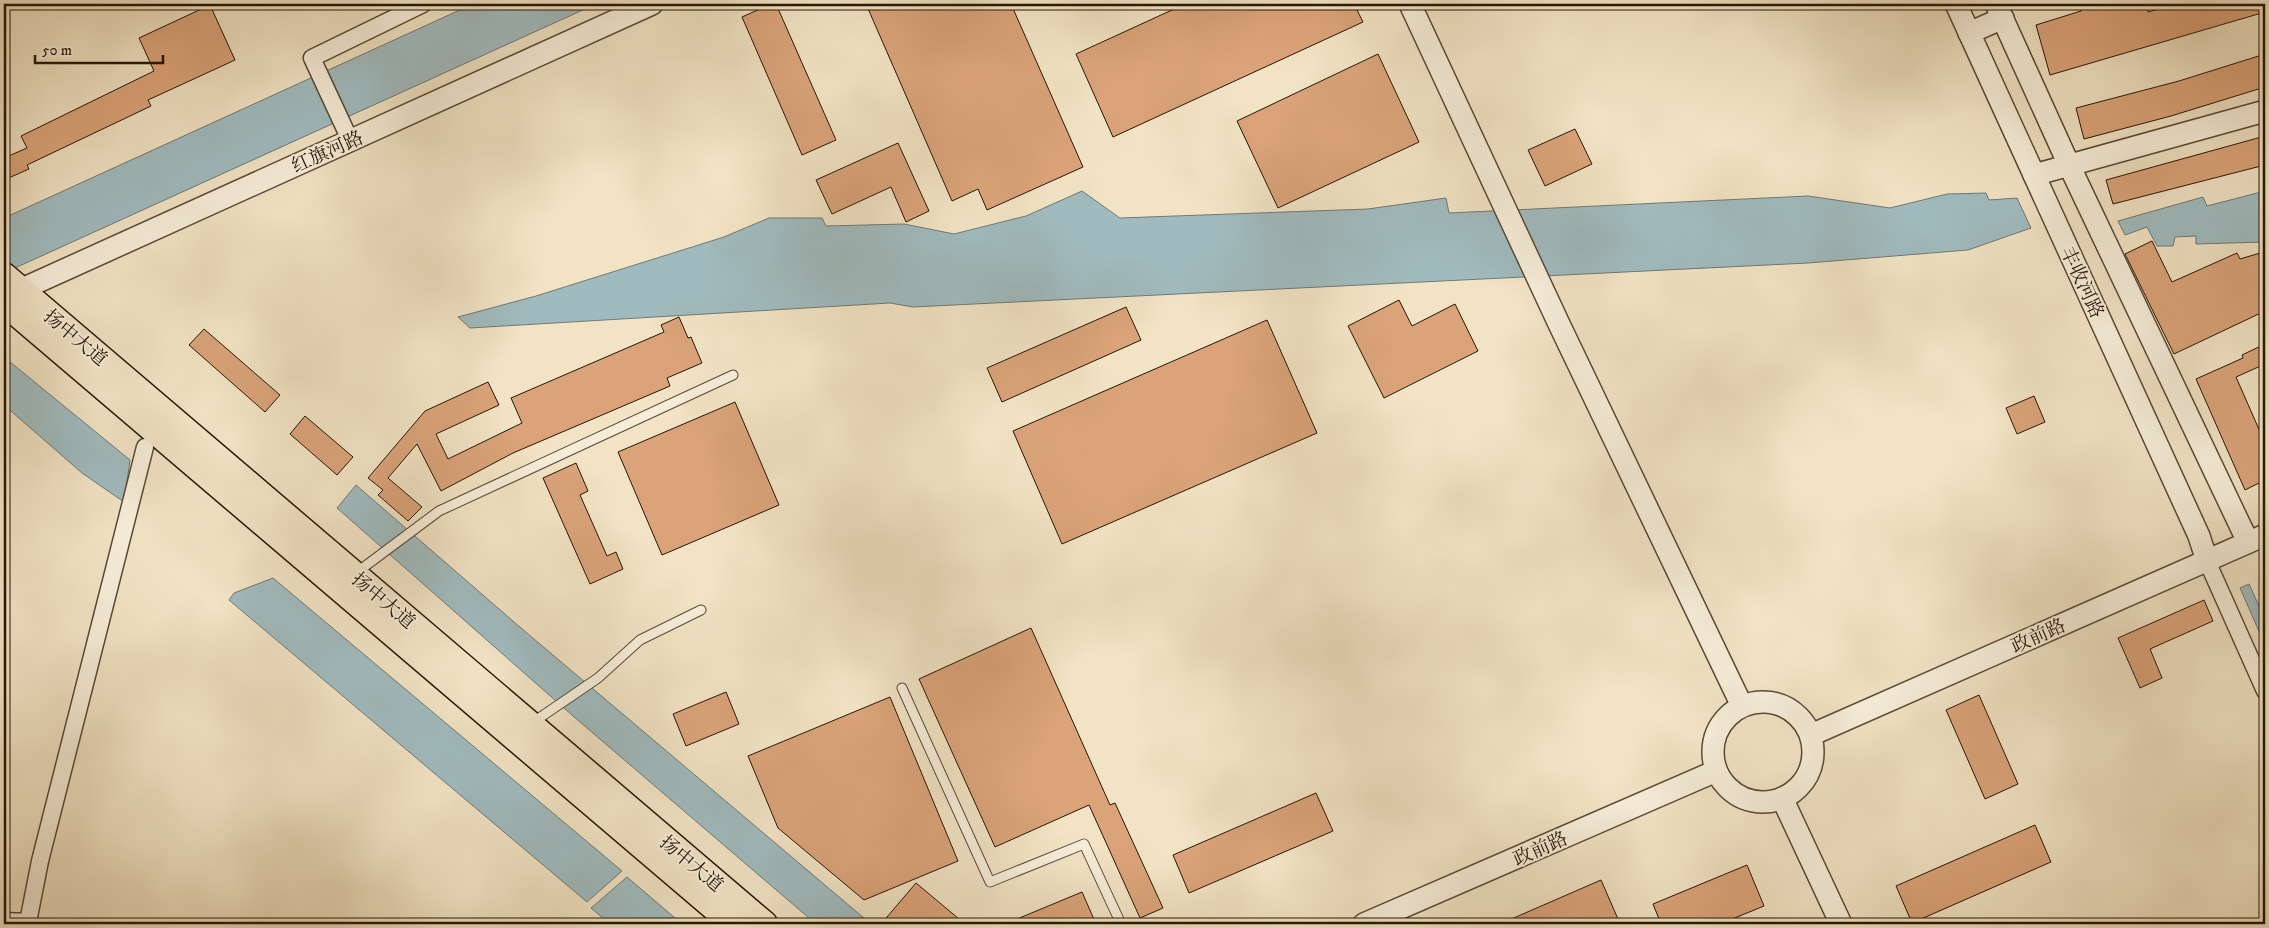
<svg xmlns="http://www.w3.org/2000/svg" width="2269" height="928" viewBox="0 0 2269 928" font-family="'IM FELL DW Pica','Noto Serif SC',serif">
	<rect width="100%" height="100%" fill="#f1e3c4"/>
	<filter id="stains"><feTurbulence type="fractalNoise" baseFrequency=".004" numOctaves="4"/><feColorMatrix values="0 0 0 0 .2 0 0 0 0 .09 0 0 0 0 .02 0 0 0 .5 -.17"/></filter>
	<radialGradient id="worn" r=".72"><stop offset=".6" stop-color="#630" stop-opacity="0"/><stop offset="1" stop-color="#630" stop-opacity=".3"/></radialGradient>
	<g fill="#a0bbbf" stroke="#707975">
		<polygon points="473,4 596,4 4,273 4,218"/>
		<polygon points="1082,191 1120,218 1368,209 1446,198 1449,213 1808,196 1890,208 1947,194 1986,193 1989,200 2017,198 2031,228 1968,250 1808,263 913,307 890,303 470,328 458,317 536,296 724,237 769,218 822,218 826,226 904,224 954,234 1026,216"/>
		<polygon points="2265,191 2265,242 2196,244 2196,236 2175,237 2173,246 2157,246 2147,227 2125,235 2118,221 2203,197 2207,206"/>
		<polygon points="4,357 130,460 124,502 82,473 4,405"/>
		<polygon points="356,485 521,628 871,924 816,924 573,716 337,508"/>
		<polygon points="273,578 622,871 587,902 229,600 234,593"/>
		<polygon points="2249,584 2265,619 2265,645 2240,588"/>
		<polygon points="627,877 682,924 610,924 591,908"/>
	</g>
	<g fill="#daa379" stroke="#271605">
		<polygon points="771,4 776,4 836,140 802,155 742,17"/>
		<polygon points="866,4 1011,4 1083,167 987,210 978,189 952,201"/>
		<polygon points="1185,4 1354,4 1363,22 1113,137 1076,54"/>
		<polygon points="2079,4 2147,4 2148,12 2177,4 2265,4 2265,12 2050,75 2036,25 2081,11"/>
		<polygon points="210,5 235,60 148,100 151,106 27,165 29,169 4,180 4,158 27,148 21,136 154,71 139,38"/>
		<polygon points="1378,54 1419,142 1278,208 1237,121"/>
		<polygon points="2265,54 2265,87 2171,116 2084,139 2076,108 2179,81"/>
		<polygon points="1575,129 1592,164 1545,186 1528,150"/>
		<polygon points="2265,136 2265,165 2113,204 2106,180"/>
		<polygon points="898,143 929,211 906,222 891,187 832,214 816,180"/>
		<polygon points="2152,241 2172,282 2237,253 2240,259 2260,253 2265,268 2265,311 2174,354 2125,254"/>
		<polygon points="1399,300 1412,326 1455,304 1478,351 1384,398 1348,326"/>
		<polygon points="1126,307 1141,340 1002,402 987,368"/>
		<polygon points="679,317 688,338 691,337 702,363 667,378 670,386 513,453 441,491 417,444 388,478 422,507 408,521 378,495 383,490 368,478 425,411 488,382 499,405 436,434 448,459 522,423 511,398 664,332 661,325"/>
		<polygon points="1267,320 1317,433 1062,544 1013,431"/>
		<polygon points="204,329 280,395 265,412 189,345"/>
		<polygon points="2265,344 2265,364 2236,377 2265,443 2265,480 2245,490 2196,379 2243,358 2242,355"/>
		<polygon points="2034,396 2045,422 2017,434 2006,408"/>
		<polygon points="735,402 779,505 662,555 618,452"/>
		<polygon points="305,416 353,457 337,475 290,434"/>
		<polygon points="576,463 588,491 580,495 607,556 616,552 623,569 590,584 543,478"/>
		<polygon points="2204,600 2213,621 2150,649 2162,678 2140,688 2118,638"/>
		<polygon points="1031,628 1110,805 1115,803 1163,908 1140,918 1089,805 995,847 919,679"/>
		<polygon points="726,692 739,724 686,746 673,714"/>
		<polygon points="1979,695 2018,784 1985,799 1946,710"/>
		<polygon points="890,697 958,861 864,900 778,828 748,756"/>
		<polygon points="1316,793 1333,831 1189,893 1173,855"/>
		<polygon points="2035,825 2051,862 1912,923 1896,886"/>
		<polygon points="1747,865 1764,906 1720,924 1661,924 1653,904"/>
		<polygon points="1601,880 1618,919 1607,924 1500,924"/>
		<polygon points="916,883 965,924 881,924"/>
		<polygon points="1082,892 1096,924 1005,924"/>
	</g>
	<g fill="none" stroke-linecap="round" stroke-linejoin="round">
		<g stroke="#5a4935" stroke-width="11">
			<g id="service">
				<polyline points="356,573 439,511 733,375"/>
				<polyline points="902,688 990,882 1084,844 1121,924"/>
				<polyline points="532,723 598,678 640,640 701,610"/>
			</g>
		</g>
		<g stroke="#5a4935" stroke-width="19">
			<g id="minor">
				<polyline points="350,140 312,58 423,4"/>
				<polyline points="2207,561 2265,691"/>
				<polyline points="4,921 28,922 40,861 145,447"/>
			</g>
		</g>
		<g stroke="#5a4935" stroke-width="24">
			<g id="tertiary">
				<polyline points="1410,4 1559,324 1742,706"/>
				<polyline points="1956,4 2199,536 2207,561"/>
				<polyline points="1996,4 2069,165 2248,542"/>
				<polyline points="1969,33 2003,18"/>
				<polyline points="2034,175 2265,111"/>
				<polyline points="9,298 20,290 652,4"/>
				<circle cx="1763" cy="752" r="50"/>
				<polyline points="1811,735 2265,535"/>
				<polyline points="1782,798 1841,924"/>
				<polyline points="1364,924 1716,771"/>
			</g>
		</g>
		<g stroke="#271605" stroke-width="29">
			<g id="primary">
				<polyline points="4,276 764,924"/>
				<polyline points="4,302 734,924"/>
			</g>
		</g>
		<use href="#service" stroke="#f6edd9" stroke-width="9"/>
		<use href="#minor" stroke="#f6edd9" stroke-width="16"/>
		<use href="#tertiary" stroke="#f6edd9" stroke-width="21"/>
		<use href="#primary" stroke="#f1e3c4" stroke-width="26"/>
	</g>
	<g text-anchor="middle" stroke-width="4" stroke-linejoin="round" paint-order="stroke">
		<g font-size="19" fill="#271605" stroke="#f6edd9">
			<text transform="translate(327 151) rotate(-24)" y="7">红旗河路</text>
			<text transform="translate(2083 282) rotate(65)" y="7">丰收河路</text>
			<text transform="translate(76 337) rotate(40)" y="7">扬中大道</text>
			<text transform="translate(384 600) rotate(40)" y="7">扬中大道</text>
			<text transform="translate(2038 635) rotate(-24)" y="7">政前路</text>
			<text transform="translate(1540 848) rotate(-24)" y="7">政前路</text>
			<text transform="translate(692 863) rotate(40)" y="7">扬中大道</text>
		</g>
	</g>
	<rect width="2269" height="928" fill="none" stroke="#f1e3c4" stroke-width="20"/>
	<rect x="5" y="5" width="2259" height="918" fill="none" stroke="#271605" stroke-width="2.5"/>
	<rect x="10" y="10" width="2249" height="908" fill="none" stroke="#271605"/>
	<path d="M35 55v8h128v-8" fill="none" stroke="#271605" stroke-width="2.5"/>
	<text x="42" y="55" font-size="15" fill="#271605" stroke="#f6edd9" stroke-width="4" paint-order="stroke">50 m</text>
	<rect width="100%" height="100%" filter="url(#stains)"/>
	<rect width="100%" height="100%" fill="url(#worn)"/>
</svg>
